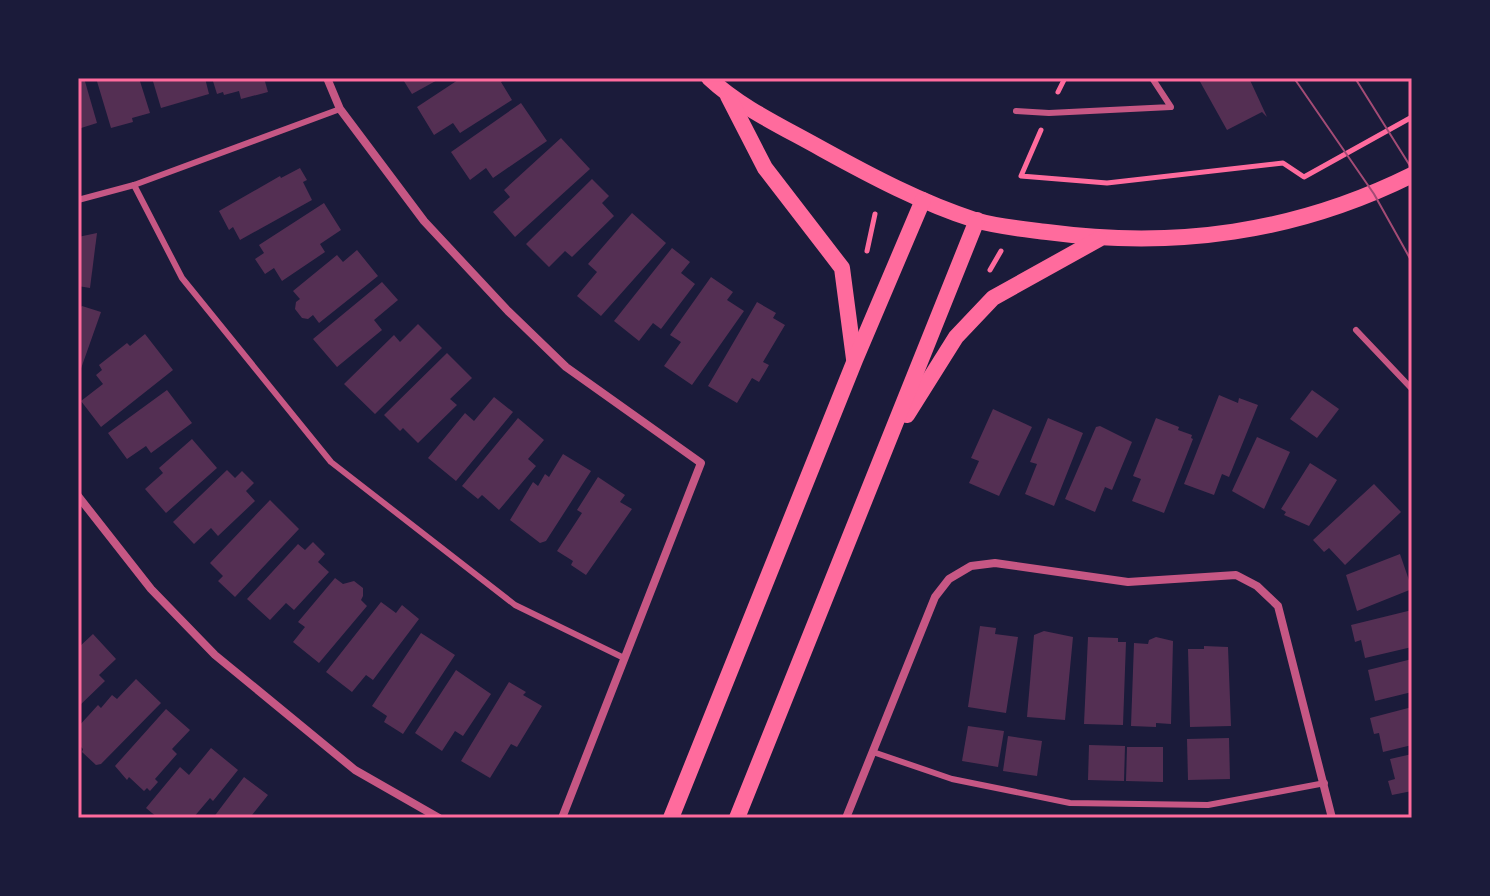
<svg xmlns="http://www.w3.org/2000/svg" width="1490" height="896" viewBox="0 0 1490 896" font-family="'Asap Condensed',sans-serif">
	<rect width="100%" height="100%" fill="#1b1b3a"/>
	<g fill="#542f53">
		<polygon points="78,78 84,78 97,123 78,129"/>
		<polygon points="96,78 139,78 150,113 132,118 133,122 111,128"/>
		<polygon points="152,78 205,78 209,94 161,108"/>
		<polygon points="212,78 264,78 268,92 241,99 239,91 224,95 223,92 217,94"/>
		<polygon points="402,78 441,78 412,94"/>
		<polygon points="461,78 506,78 501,82 512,100 460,133 453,123 434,135 417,107"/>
		<polygon points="1198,78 1249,78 1267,117 1262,112 1227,130"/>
		<polygon points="521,103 547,141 493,178 486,168 470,180 451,152"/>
		<polygon points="561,138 590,169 515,237 493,212 510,197 504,190"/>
		<polygon points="300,168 307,180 303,182 312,200 240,240 233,227 229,230 219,211 280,176 281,178"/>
		<polygon points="592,179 609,196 602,203 614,216 572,257 565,251 549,267 526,244"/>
		<polygon points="324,203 341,230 320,244 325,252 282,281 274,268 265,274 255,259 264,253 259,245"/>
		<polygon points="632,213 666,243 601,316 577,296 597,272 588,264"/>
		<polygon points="97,233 90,288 78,286 78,237"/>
		<polygon points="672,248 690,262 681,273 695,284 661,329 653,323 639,341 614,321"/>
		<polygon points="357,250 378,276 319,323 313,315 308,319 302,318 295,309 296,302 300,299 293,291 337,255 343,262"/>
		<polygon points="711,277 733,292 727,300 744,311 692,385 664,366 681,342 670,335"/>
		<polygon points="382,282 398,300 374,320 382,330 337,367 313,339"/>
		<polygon points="757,302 776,313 773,318 785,325 763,362 769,365 759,382 752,378 737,403 708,386"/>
		<polygon points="82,306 101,312 78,377 78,309"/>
		<polygon points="418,324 442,348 375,414 344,384 394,335 400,342"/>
		<polygon points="145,334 173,370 101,427 81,401 103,384 96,375 102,370 99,365 127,343 130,346"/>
		<polygon points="447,353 472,378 450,399 457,405 418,443 403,428 400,431 384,415"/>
		<polygon points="167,390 192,423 151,453 146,446 127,459 108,433"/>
		<polygon points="1312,390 1339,409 1317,438 1290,419"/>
		<polygon points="1219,395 1238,403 1239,398 1258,405 1229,477 1222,474 1214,495 1184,484"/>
		<polygon points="494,397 513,412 456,481 428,458 465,413 474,421"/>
		<polygon points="993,409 1032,427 999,496 969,483 979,461 971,458"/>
		<polygon points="518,418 544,440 528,459 536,466 499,510 482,495 478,499 462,486"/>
		<polygon points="1048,418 1083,433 1054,506 1025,494 1037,464 1030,462"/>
		<polygon points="1156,418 1179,427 1178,430 1192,435 1191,438 1193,439 1164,513 1132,501 1141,479 1133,476"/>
		<polygon points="1100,426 1132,442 1112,490 1105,487 1095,512 1065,499 1096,427"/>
		<polygon points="1257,437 1290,452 1264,509 1232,491"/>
		<polygon points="192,439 217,468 166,513 145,489 163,473 159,468"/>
		<polygon points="563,454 591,471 546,541 540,543 510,520 533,482 538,486 545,474 549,477"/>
		<polygon points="1310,463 1337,480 1309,526 1284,515 1286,512 1281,509"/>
		<polygon points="227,470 235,478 242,471 254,483 246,491 255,501 218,536 211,528 194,544 173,522"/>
		<polygon points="598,477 625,495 620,502 632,509 586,575 571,565 573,561 557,551 582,513 577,510"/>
		<polygon points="1374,484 1401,512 1345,565 1329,548 1324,552 1313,540"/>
		<polygon points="270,500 299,529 235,597 218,581 223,576 210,563"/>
		<polygon points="313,542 325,554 318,562 329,572 294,610 286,603 270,620 247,599 298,544 305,550"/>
		<polygon points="1400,554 1412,589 1357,611 1346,575"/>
		<polygon points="335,578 343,584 354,581 363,588 363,596 361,600 367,606 319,663 293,642 305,627 298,622"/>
		<polygon points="381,602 396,613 402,605 419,619 373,680 366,675 352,692 326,672"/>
		<polygon points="1412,610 1412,647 1365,658 1361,640 1355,642 1351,625"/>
		<polygon points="980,626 996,628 995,634 1018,637 1006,713 968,707"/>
		<polygon points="1044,631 1073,637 1065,720 1027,717 1034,635"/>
		<polygon points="421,633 455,655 403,734 384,722 387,716 372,706"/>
		<polygon points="93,634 116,659 99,675 105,681 78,707 78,648"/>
		<polygon points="1088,637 1118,638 1118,642 1126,642 1123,725 1084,724"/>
		<polygon points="1156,637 1173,641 1171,724 1156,723 1156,727 1131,726 1134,643 1148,644 1149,640"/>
		<polygon points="1204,646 1228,647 1231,726 1190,727 1188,649 1204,649"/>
		<polygon points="1412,659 1412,692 1375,701 1368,670"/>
		<polygon points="456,670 491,694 463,736 455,731 442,751 415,733"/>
		<polygon points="136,679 161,703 101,764 96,765 82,752 83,749 78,744 78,727 98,705 101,708 112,695 117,699"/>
		<polygon points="509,682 526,692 523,695 542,706 517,747 511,744 490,778 461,761"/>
		<polygon points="1412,707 1412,745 1383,752 1379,733 1374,734 1370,718"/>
		<polygon points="166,709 190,730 172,749 177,754 155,779 158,782 150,791 147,788 144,791 129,777 127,780 115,766"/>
		<polygon points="968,726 1004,731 998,767 962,761"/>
		<polygon points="1008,736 1042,741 1037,776 1003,771"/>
		<polygon points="1229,738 1230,779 1188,780 1187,739"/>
		<polygon points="1089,745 1125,746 1124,781 1088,780"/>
		<polygon points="1127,747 1163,747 1163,782 1126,781"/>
		<polygon points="211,748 238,770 213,801 210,798 193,818 158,818 146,808 180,767 189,775"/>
		<polygon points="1412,754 1412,791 1392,795 1388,781 1395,779 1390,759"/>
		<polygon points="244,777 268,795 252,815 256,818 213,818"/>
	</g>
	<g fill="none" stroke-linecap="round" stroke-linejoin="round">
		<g stroke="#ff6b9d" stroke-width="5">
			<polyline points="1058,92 1065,78"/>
			<polyline points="1041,130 1021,176 1107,183 1283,163 1304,177 1412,117"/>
			<polyline points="867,251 875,214"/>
			<polyline points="990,270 1001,251"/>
		</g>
		<g stroke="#c65784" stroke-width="6">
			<polyline points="1016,111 1049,113 1171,107 1152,78"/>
			<polyline points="134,185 182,278 331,462 515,605 624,658"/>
			<polyline points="78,200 134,185 340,109"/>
			<polyline points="1356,330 1412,389"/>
			<polyline points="873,752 952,779 1070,803 1208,805 1325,783"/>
		</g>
		<g stroke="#c65784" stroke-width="8">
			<polyline points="327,78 340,109 424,221 508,311 566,367 701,463 562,818"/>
			<polyline points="78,496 151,589 215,655 355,770 439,818"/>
			<polyline points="846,818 935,597 949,579 971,566 995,563 1128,582 1236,575 1257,586 1278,606 1332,818"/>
		</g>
		<g stroke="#ff6b9d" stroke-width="16">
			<path d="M709,78C741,108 783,127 822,149C871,176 922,203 975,220C998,227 1023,229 1047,232C1175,249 1295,233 1412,175"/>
			<polyline points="728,96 765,168 842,268 854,359"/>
			<polyline points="907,415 956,337 993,298 1099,239"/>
			<polyline points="671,818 855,360 923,200"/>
			<polyline points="737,818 977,220"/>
		</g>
		<g stroke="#a44b75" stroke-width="2">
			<polyline points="1294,78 1374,194 1412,262"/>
			<polyline points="1355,78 1412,169"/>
		</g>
	</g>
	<rect width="1490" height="896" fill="none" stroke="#1b1b3a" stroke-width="160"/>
	<rect x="80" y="80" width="1330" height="736" fill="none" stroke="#ff6b9d" stroke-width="3"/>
</svg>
